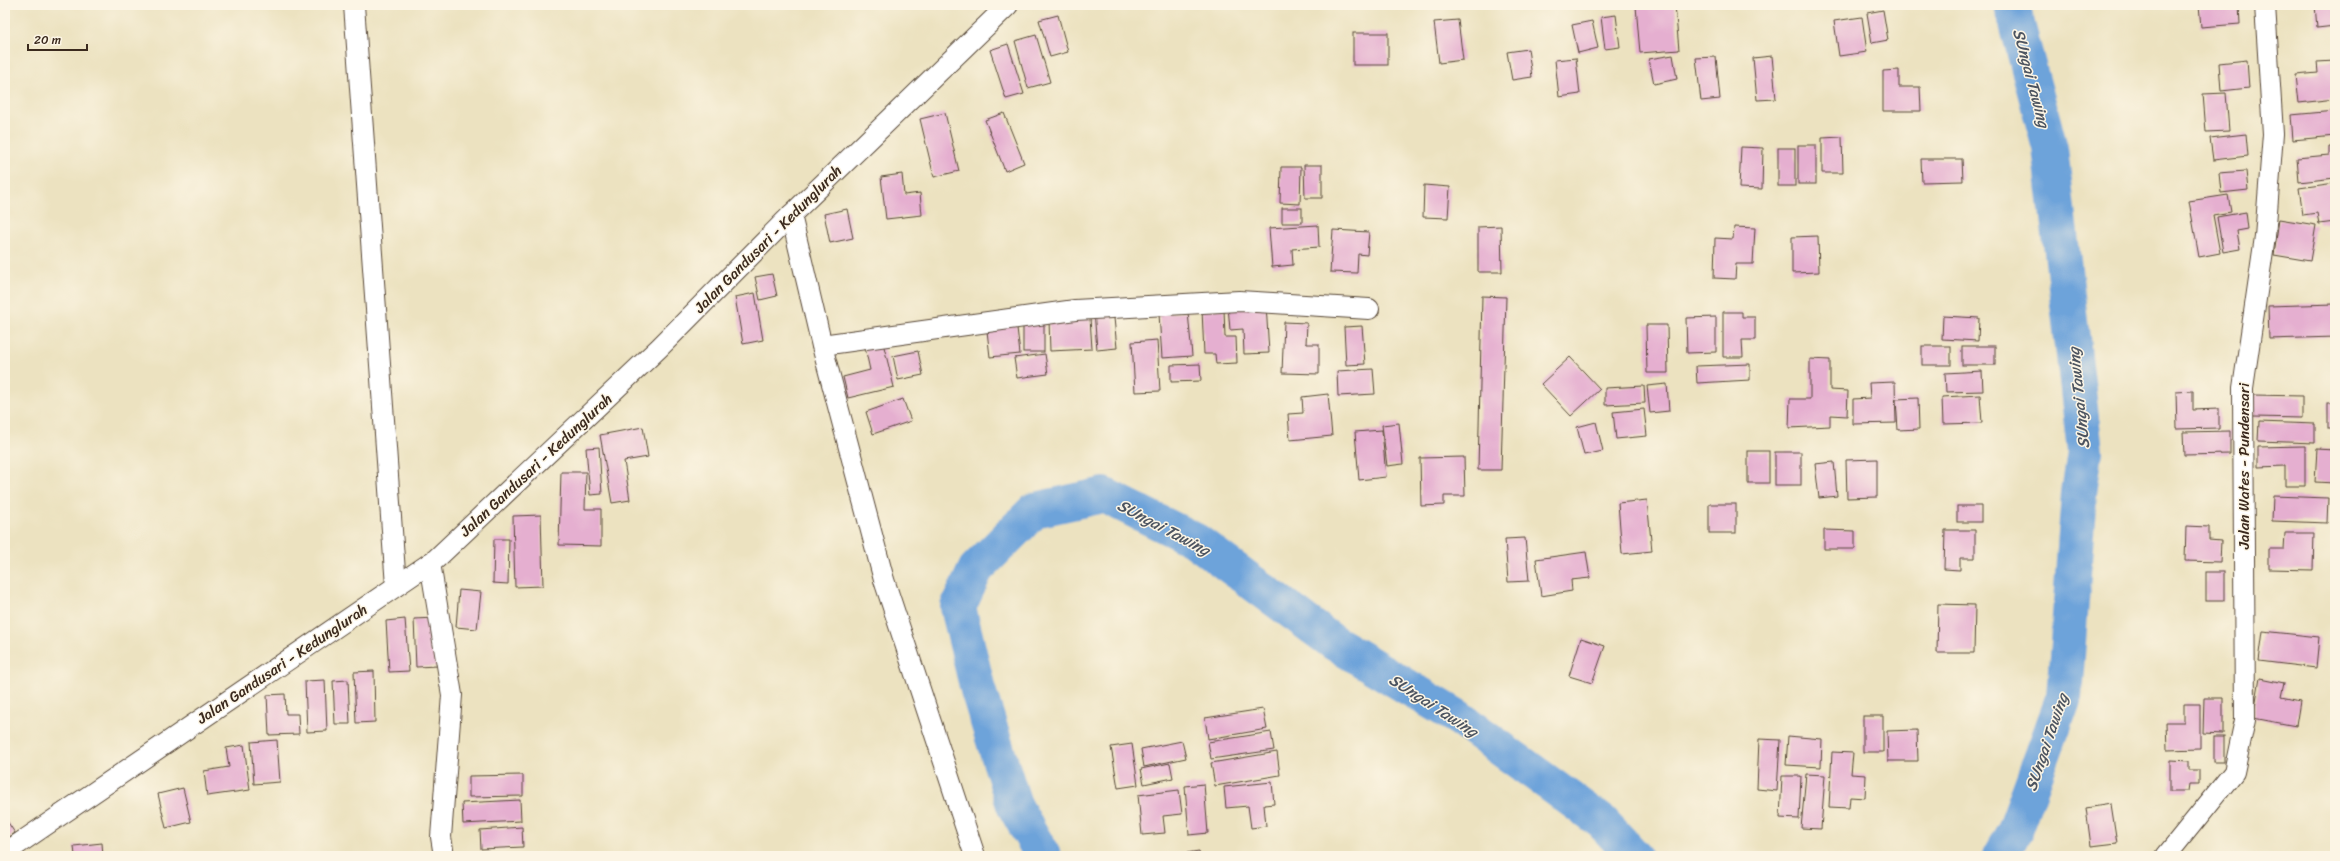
<svg xmlns="http://www.w3.org/2000/svg" width="2340" height="861" viewBox="0 0 2340 861" font-family="Sriracha,sans-serif">
	<rect width="100%" height="100%" fill="#fcf5e5"/>
	<filter id="ink" filterUnits="userSpaceOnUse"><feTurbulence type="fractalNoise" baseFrequency=".025" numOctaves="2"/><feDisplacementMap in="SourceGraphic" scale="8" xChannelSelector="R" yChannelSelector="G"/><feConvolveMatrix kernelMatrix="1 2 1 2 8 2 1 2 1" color-interpolation-filters="sRGB"/></filter>
	<filter id="wash" filterUnits="userSpaceOnUse"><feTurbulence type="fractalNoise" baseFrequency=".012" numOctaves="4" result="noise"/><feDisplacementMap in="SourceGraphic" scale="16" xChannelSelector="R" yChannelSelector="G"/><feGaussianBlur stdDeviation="0.9" result="paint"/><feColorMatrix in="noise" values="0 0 0 0 0 0 0 0 0 0 0 0 0 0 0 0 0 1.4 0 .05"/><feComposite in="paint" operator="in"/></filter>
	<g filter="url(#wash)">
		<rect width="100%" height="100%" fill="#ece2c0"/>
		<g fill="none" stroke-linecap="round" stroke-linejoin="round">
			<g stroke="#6da3da" stroke-width="36">
				<polyline points="1043,856 1014,805 978,690 958,607 976,569 1035,510 1104,495 1196,541 1333,642 1459,718 1602,822 1634,856"/>
				<polyline points="2000,856 2015,830 2064,697 2079,493 2085,451 2050,148 2012,5"/>
			</g>
		</g>
		<g id="blocks">
			<g fill="#e5afd0">
				<polygon points="1651,5 1675,5 1679,50 1640,53 1636,6"/>
				<polygon points="2199,5 2239,5 2240,24 2201,27"/>
				<polygon points="2315,5 2335,5 2335,26 2317,28"/>
				<polygon points="1883,10 1888,40 1872,43 1867,13"/>
				<polygon points="1058,15 1068,52 1050,57 1039,20"/>
				<polygon points="1616,15 1620,47 1605,49 1601,17"/>
				<polygon points="1862,17 1867,52 1839,56 1834,21"/>
				<polygon points="1458,20 1463,60 1439,63 1434,22"/>
				<polygon points="1592,21 1598,48 1578,53 1572,25"/>
				<rect x="1353" y="33" width="35" height="32"/>
				<polygon points="1036,35 1050,82 1028,88 1015,41"/>
				<polygon points="1008,44 1024,94 1006,99 990,50"/>
				<polygon points="1528,49 1532,77 1512,80 1507,52"/>
				<polygon points="1673,55 1677,79 1654,84 1649,59"/>
				<polygon points="1772,56 1776,99 1757,100 1753,58"/>
				<polygon points="1716,57 1720,99 1701,101 1696,58"/>
				<polygon points="1576,58 1580,94 1559,97 1555,60"/>
				<polygon points="2247,60 2249,88 2221,91 2219,63"/>
				<polygon points="2335,61 2335,99 2299,103 2296,75 2318,73 2317,62"/>
				<polygon points="1899,70 1899,87 1920,87 1921,111 1883,111 1883,71"/>
				<polygon points="2226,93 2229,131 2206,132 2203,94"/>
				<polygon points="2335,111 2335,136 2293,140 2291,115"/>
				<polygon points="945,113 959,171 934,177 920,119"/>
				<polygon points="1004,113 1024,163 1005,171 985,120"/>
				<polygon points="2246,134 2248,156 2213,160 2210,138"/>
				<polygon points="1842,137 1843,173 1822,173 1822,138"/>
				<rect x="1798" y="145" width="18" height="39"/>
				<polygon points="1741,147 1763,148 1762,189 1739,188"/>
				<polygon points="2329,147 2335,147 2335,178 2299,182 2297,158 2329,155"/>
				<rect x="1778" y="148" width="17" height="38"/>
				<polygon points="1921,159 1962,159 1963,181 1922,182"/>
				<polygon points="1304,165 1322,165 1322,198 1305,198"/>
				<polygon points="1281,167 1301,167 1300,204 1280,203"/>
				<polygon points="2246,171 2248,190 2221,193 2219,173"/>
				<polygon points="902,174 904,195 920,193 922,215 886,219 881,177"/>
				<polygon points="2335,183 2335,222 2319,224 2317,213 2303,215 2299,188"/>
				<polygon points="1424,185 1450,187 1448,218 1423,217"/>
				<polygon points="2228,195 2231,212 2213,215 2220,253 2199,257 2189,201"/>
				<rect x="1282" y="208" width="20" height="15"/>
				<polygon points="847,209 853,238 830,243 824,214"/>
				<polygon points="2246,212 2248,229 2237,231 2240,249 2223,252 2217,217"/>
				<polygon points="2279,219 2316,225 2310,261 2274,255"/>
				<polygon points="1318,225 1319,247 1292,249 1293,265 1272,267 1269,228"/>
				<polygon points="1501,226 1502,272 1478,272 1478,227"/>
				<polygon points="1734,227 1755,228 1753,264 1736,264 1735,279 1714,278 1715,238 1733,239"/>
				<polygon points="1333,230 1369,232 1367,255 1358,254 1357,273 1330,272"/>
				<polygon points="1818,236 1819,272 1792,273 1792,237"/>
				<polygon points="772,274 777,296 760,300 755,277"/>
				<polygon points="755,293 763,340 743,344 735,297"/>
				<polygon points="1482,296 1506,297 1501,470 1478,470"/>
				<polygon points="1266,304 1269,353 1244,354 1243,329 1230,330 1228,306"/>
				<polygon points="2335,304 2335,337 2269,339 2268,306"/>
				<polygon points="1113,308 1117,348 1097,350 1094,310"/>
				<polygon points="1224,309 1225,337 1236,337 1237,363 1216,364 1215,354 1204,354 1202,310"/>
				<polygon points="1188,312 1192,356 1162,358 1159,314"/>
				<polygon points="1723,312 1742,312 1742,317 1755,317 1755,340 1742,340 1743,357 1723,357"/>
				<polygon points="1943,316 1979,318 1978,341 1942,339"/>
				<polygon points="1716,317 1716,352 1687,353 1686,318"/>
				<rect x="1023" y="318" width="21" height="34"/>
				<polygon points="1090,318 1092,349 1050,351 1049,320"/>
				<polygon points="1016,319 1020,354 990,357 986,322"/>
				<polygon points="1284,322 1307,323 1306,344 1319,344 1319,374 1282,373"/>
				<polygon points="1646,325 1667,325 1668,373 1647,373"/>
				<polygon points="1362,326 1365,364 1346,365 1344,327"/>
				<polygon points="882,339 894,387 848,398 843,377 870,370 864,343"/>
				<polygon points="1157,340 1160,391 1135,392 1132,342"/>
				<rect x="1922" y="346" width="29" height="19"/>
				<rect x="1962" y="346" width="33" height="19"/>
				<polygon points="918,351 923,375 898,380 893,356"/>
				<polygon points="1045,354 1048,374 1017,378 1014,358"/>
				<polygon points="1570,357 1600,389 1571,416 1541,384"/>
				<polygon points="1810,359 1830,360 1830,390 1848,391 1847,416 1830,415 1830,426 1789,428 1790,399 1810,399"/>
				<polygon points="1200,364 1201,381 1171,382 1171,365"/>
				<polygon points="1750,364 1750,380 1697,383 1696,366"/>
				<polygon points="1373,369 1375,394 1338,396 1337,371"/>
				<polygon points="1982,371 1983,391 1946,392 1945,373"/>
				<polygon points="1895,382 1896,423 1853,424 1853,399 1870,398 1869,383"/>
				<polygon points="1667,384 1669,411 1650,413 1647,386"/>
				<polygon points="1644,386 1645,403 1605,405 1605,388"/>
				<polygon points="2193,391 2193,410 2219,409 2219,428 2177,429 2176,392"/>
				<polygon points="1328,394 1332,436 1290,440 1288,414 1303,413 1302,397"/>
				<polygon points="1980,395 1982,423 1943,424 1942,397"/>
				<polygon points="2253,395 2302,396 2302,418 2253,417"/>
				<polygon points="1918,398 1919,429 1898,430 1896,399"/>
				<polygon points="903,399 911,421 873,434 866,412"/>
				<rect x="2328" y="403" width="7" height="25"/>
				<polygon points="1644,409 1647,436 1616,439 1613,412"/>
				<polygon points="1596,422 1603,451 1584,455 1577,427"/>
				<polygon points="2259,422 2315,424 2315,443 2258,441"/>
				<polygon points="1399,423 1403,464 1387,466 1382,425"/>
				<polygon points="643,427 648,457 624,461 630,500 612,503 600,435"/>
				<polygon points="1382,430 1386,477 1359,480 1355,432"/>
				<polygon points="2230,431 2230,454 2184,455 2183,432"/>
				<polygon points="2305,446 2305,486 2285,486 2285,466 2258,467 2258,447"/>
				<polygon points="599,447 602,494 590,495 586,448"/>
				<polygon points="2317,449 2335,450 2335,483 2315,482"/>
				<rect x="1748" y="451" width="21" height="32"/>
				<rect x="1775" y="452" width="26" height="33"/>
				<polygon points="1464,457 1465,496 1444,496 1444,505 1421,506 1420,458"/>
				<polygon points="1877,459 1877,497 1847,498 1846,460"/>
				<polygon points="1834,462 1837,496 1819,498 1815,464"/>
				<polygon points="561,472 586,472 585,509 601,509 601,546 559,545"/>
				<polygon points="2273,496 2328,498 2327,523 2272,521"/>
				<polygon points="1647,500 1652,551 1622,554 1618,503"/>
				<rect x="1709" y="504" width="27" height="29"/>
				<rect x="1957" y="506" width="24" height="16"/>
				<polygon points="541,515 543,586 515,587 513,516"/>
				<polygon points="2186,526 2209,527 2209,540 2221,541 2220,562 2185,561"/>
				<polygon points="1824,530 1855,531 1855,549 1824,549"/>
				<polygon points="1945,530 1975,530 1975,558 1960,558 1960,570 1944,569"/>
				<polygon points="2285,533 2314,533 2313,570 2269,569 2269,549 2284,549"/>
				<polygon points="1525,538 1529,581 1508,582 1505,539"/>
				<polygon points="494,539 509,539 508,584 493,583"/>
				<polygon points="1586,552 1590,578 1571,580 1572,591 1541,596 1536,559"/>
				<rect x="2206" y="572" width="18" height="29"/>
				<polygon points="459,590 481,592 477,629 456,627"/>
				<polygon points="1938,604 1975,605 1974,653 1937,653"/>
				<polygon points="435,618 438,666 416,667 414,619"/>
				<polygon points="405,619 409,671 389,672 386,621"/>
				<polygon points="2263,631 2319,637 2316,668 2259,661"/>
				<polygon points="1581,638 1605,646 1592,683 1569,676"/>
				<polygon points="374,671 375,722 356,723 354,672"/>
				<polygon points="2260,678 2284,683 2281,697 2300,701 2296,726 2253,718"/>
				<polygon points="325,680 327,731 307,732 305,681"/>
				<polygon points="348,680 350,724 335,724 333,681"/>
				<polygon points="285,694 286,714 298,714 299,734 269,735 267,695"/>
				<polygon points="2204,698 2223,698 2223,734 2203,733"/>
				<polygon points="2184,704 2200,704 2200,749 2167,750 2166,722 2184,722"/>
				<polygon points="1263,709 1267,729 1208,739 1205,718"/>
				<rect x="1863" y="716" width="20" height="36"/>
				<polygon points="1917,730 1918,761 1888,761 1887,731"/>
				<polygon points="1271,732 1274,750 1211,759 1208,742"/>
				<polygon points="1788,736 1822,739 1821,767 1786,765"/>
				<rect x="2214" y="737" width="10" height="25"/>
				<polygon points="1759,739 1780,740 1777,791 1757,789"/>
				<polygon points="277,740 280,782 254,784 251,742"/>
				<polygon points="1182,741 1186,758 1144,767 1141,749"/>
				<polygon points="1132,744 1138,785 1118,788 1111,747"/>
				<polygon points="244,745 250,790 207,796 204,771 229,767 226,748"/>
				<polygon points="1277,752 1280,775 1215,786 1211,763"/>
				<polygon points="1832,752 1853,753 1851,774 1866,775 1865,798 1850,797 1849,808 1829,807"/>
				<polygon points="2170,760 2189,761 2189,770 2199,770 2199,784 2189,784 2188,791 2170,791"/>
				<polygon points="1170,763 1173,778 1144,784 1141,769"/>
				<polygon points="1806,774 1825,775 1821,829 1801,828"/>
				<polygon points="523,775 523,796 469,797 469,776"/>
				<polygon points="1782,776 1801,776 1799,819 1780,818"/>
				<polygon points="1272,782 1274,804 1264,805 1266,826 1251,828 1248,806 1226,808 1224,787"/>
				<polygon points="1204,784 1208,833 1189,835 1185,786"/>
				<polygon points="183,788 191,822 166,828 158,794"/>
				<polygon points="1179,790 1182,814 1163,816 1165,833 1142,835 1138,795"/>
				<polygon points="520,800 521,821 463,824 462,803"/>
				<polygon points="2111,804 2117,843 2091,846 2086,808"/>
				<polygon points="7,821 15,833 5,840 5,823"/>
				<polygon points="522,827 523,847 481,849 480,830"/>
				<polygon points="102,843 103,856 75,856 74,846"/>
				<polygon points="1199,851 1200,856 1174,856 1174,855"/>
			</g>
		</g>
	</g>
	<g filter="url(#ink)">
		<use href="#blocks" fill-opacity="0" stroke="#564636" stroke-width="1"/>
		<g fill="none" stroke-linecap="round" stroke-linejoin="round">
			<g stroke="#564636" stroke-width="22">
				<g id="minor">
					<polyline points="354,5 396,586"/>
					<polyline points="791,215 822,346 884,580 975,856"/>
					<polyline points="822,345 1075,310 1239,301 1369,309"/>
					<polyline points="430,563 452,695 441,837 444,856"/>
					<polyline points="5,853 436,559 659,348 791,215 1008,5"/>
					<polyline points="2166,856 2234,772 2245,720 2243,388 2265,237 2273,134 2265,5"/>
				</g>
			</g>
			<use href="#minor" stroke="#fff" stroke-width="20"/>
		</g>
	</g>
	<g text-anchor="middle" stroke-width="3" stroke-linejoin="round" paint-order="stroke">
		<g font-size="15" fill="#3b2a1e" stroke="#fcf5e5">
			<text transform="translate(768 239) rotate(-45)" y="5">Jalan Gandusari - Kedunglurah</text>
			<text transform="translate(536 465) rotate(-43)" y="5">Jalan Gandusari - Kedunglurah</text>
			<text transform="translate(2244 466) rotate(-90)" y="5">Jalan Wates - Pundensari</text>
			<text transform="translate(282 664) rotate(-34)" y="5">Jalan Gandusari - Kedunglurah</text>
		</g>
		<g font-size="16" font-style="italic" fill="#4c5460" stroke="#fcf5e5">
			<text transform="translate(2032 78) rotate(75)" y="6">SUngai Tawing</text>
			<text transform="translate(2078 398) rotate(-96)" y="6">SUngai Tawing</text>
			<text transform="translate(1164 527) rotate(28)" y="6">SUngai Tawing</text>
			<text transform="translate(1434 705) rotate(33)" y="6">SUngai Tawing</text>
			<text transform="translate(2046 742) rotate(-71)" y="6">SUngai Tawing</text>
		</g>
	</g>
	<rect width="2340" height="861" fill="none" stroke="#fcf5e5" stroke-width="20"/>
	<path d="M28 44v6h59v-6" fill="none" stroke="#3b2a1e" stroke-width="2"/>
	<text x="34" y="44" font-size="12" fill="#3b2a1e" stroke="#fcf5e5" stroke-width="3" paint-order="stroke">20 m</text>
</svg>
